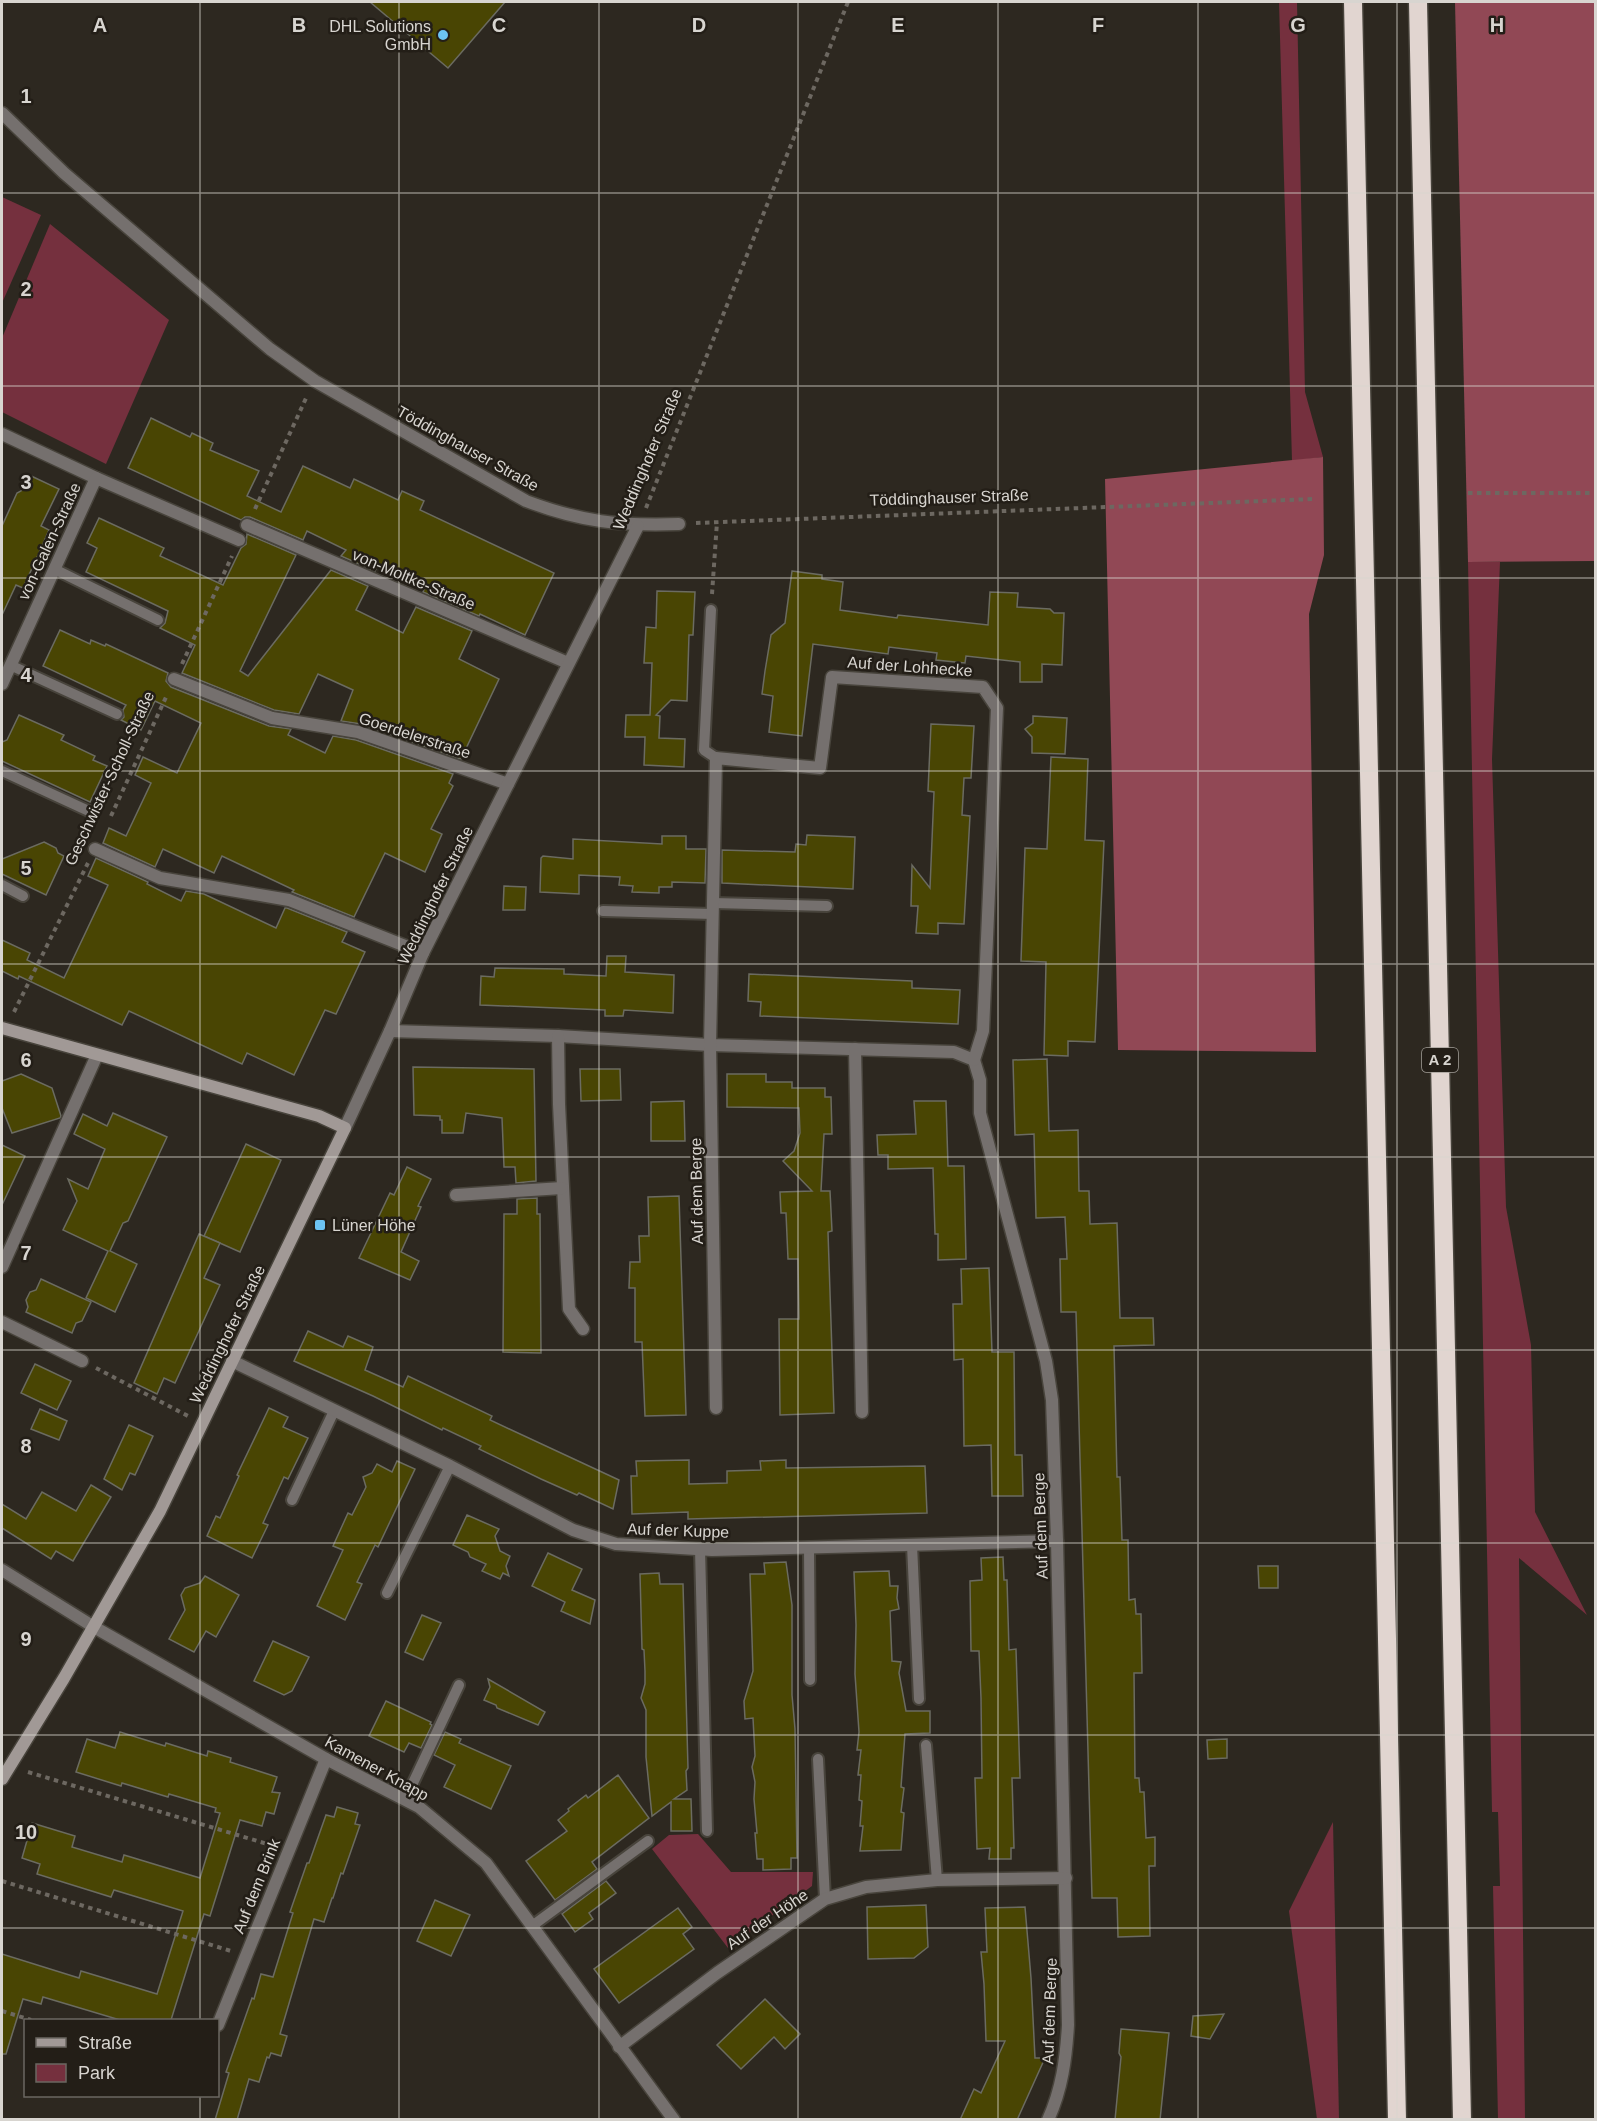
<svg xmlns="http://www.w3.org/2000/svg" width="1597" height="2121" viewBox="0 0 1597 2121" font-family="Helvetica,sans-serif">
	<rect width="100%" height="100%" fill="#2d2820"/>
	<g fill="#75303e">
		<polygon points="1279,2 1297,2 1305,392 1323,457 1292,461"/>
		<polygon points="2,197 41,215 2,303"/>
		<polygon points="50,224 169,320 106,464 2,412 2,338"/>
		<polygon points="1468,562 1500,562 1492,759 1506,1207 1531,1345 1535,1512 1587,1615 1519,1558 1525,2120 1498,2119 1493,1886 1500,1886 1498,1812 1492,1812"/>
		<polygon points="1333,1822 1339,2119 1317,2119 1289,1911"/>
		<polygon points="698,1834 731,1872 813,1872 812,1886 728,1948 652,1849 669,1835"/>
	</g>
	<g fill="#914855">
		<polygon points="1455,2 1595,2 1595,561 1468,562"/>
		<polygon points="1323,457 1324,555 1309,614 1316,1052 1118,1050 1105,479"/>
	</g>
	<g fill="#494503" stroke="#6b6b61" stroke-width="1.5">
		<polygon points="370,2 505,2 448,68"/>
		<polygon points="151,418 190,437 192,433 213,443 210,450 259,471 247,496 281,512 303,466 350,488 354,479 398,500 402,491 424,501 420,510 554,573 525,635 480,614 479,616 423,592 425,587 378,565 375,571 341,556 346,550 307,531 303,540 250,517 245,517 241,520 128,468"/>
		<polygon points="29,475 59,489 41,526 49,530 39,553 23,588 16,585 2,615 2,526 17,493 21,491"/>
		<polygon points="99,518 164,548 160,556 223,585 241,548 246,544 247,534 296,555 240,671 248,676 331,570 368,586 356,610 403,633 416,607 472,631 459,659 499,679 461,759 361,724 341,721 353,690 318,674 299,714 274,710 182,673 195,645 160,628 165,623 168,611 86,572 97,548 87,543"/>
		<polygon points="792,571 822,575 822,579 843,582 840,610 897,618 898,615 988,625 990,592 1018,593 1017,607 1050,609 1054,613 1064,613 1062,665 1042,664 1042,682 1020,682 1020,662 966,656 965,663 936,660 937,653 889,647 888,654 813,644 802,736 769,732 773,696 762,694 765,671 771,635 785,623"/>
		<polygon points="657,591 695,592 693,635 689,635 687,701 671,700 656,715 660,716 659,738 685,739 684,767 644,765 645,737 625,737 626,715 650,715 652,663 644,663 646,627 656,628"/>
		<polygon points="60,630 90,644 91,640 105,646 106,644 168,673 166,681 171,687 269,726 291,729 288,735 325,753 333,736 356,740 453,774 449,783 453,786 431,829 442,834 425,872 385,853 354,917 292,892 294,890 222,856 214,873 163,849 155,867 103,843 109,828 126,836 151,783 135,775 143,757 177,773 201,723 155,701 141,730 121,720 124,717 123,710 126,705 43,666"/>
		<polygon points="19,715 64,735 61,740 95,756 93,760 107,766 90,802 2,761 2,742 7,740"/>
		<polygon points="1033,716 1067,718 1065,754 1032,753 1032,737 1025,729 1033,723"/>
		<polygon points="931,724 974,726 971,778 964,778 962,815 970,816 964,924 938,923 938,934 916,933 918,906 911,906 912,865 930,888 934,792 928,791"/>
		<polygon points="1051,757 1088,759 1085,840 1104,841 1095,1042 1068,1041 1068,1056 1044,1055 1046,962 1021,961 1025,848 1047,849"/>
		<polygon points="807,835 855,837 853,889 722,883 722,850 795,852 796,844 806,845"/>
		<polygon points="662,836 686,836 686,849 706,849 705,883 672,882 672,887 659,887 659,893 632,892 633,886 619,885 620,877 579,875 579,894 540,892 541,858 543,856 573,859 573,839 662,844"/>
		<polygon points="44,842 56,848 58,853 64,856 46,895 2,874 2,859"/>
		<polygon points="96,858 148,882 147,884 181,901 186,891 204,894 276,928 285,908 287,908 347,932 342,942 365,952 336,1014 325,1010 294,1075 247,1053 242,1064 129,1011 122,1025 19,976 18,979 2,971 2,940 30,953 27,960 64,978 108,885 88,876"/>
		<polygon points="504,886 526,887 525,910 503,910"/>
		<polygon points="607,956 626,956 625,972 674,975 673,1013 624,1010 623,1016 605,1016 605,1010 480,1005 481,976 494,977 495,968 564,969 564,974 606,976"/>
		<polygon points="749,974 912,981 912,988 960,990 958,1024 760,1016 761,1002 748,1001"/>
		<polygon points="1047,1059 1049,1131 1078,1130 1079,1191 1089,1191 1090,1224 1117,1223 1120,1318 1153,1318 1154,1345 1114,1346 1117,1477 1120,1477 1122,1540 1128,1540 1129,1600 1135,1599 1136,1614 1141,1614 1142,1673 1134,1673 1135,1778 1139,1778 1140,1792 1144,1792 1146,1838 1155,1837 1155,1866 1149,1866 1150,1936 1118,1937 1117,1898 1092,1898 1076,1312 1061,1312 1060,1259 1067,1259 1065,1217 1036,1218 1034,1134 1015,1135 1013,1060"/>
		<polygon points="413,1067 534,1069 536,1181 516,1183 515,1167 504,1167 502,1118 466,1113 463,1133 442,1133 442,1120 440,1120 440,1116 414,1115"/>
		<polygon points="580,1069 620,1069 621,1100 581,1101"/>
		<polygon points="21,1074 52,1088 61,1116 60,1118 12,1133 2,1108 2,1081"/>
		<polygon points="727,1074 766,1074 766,1082 792,1082 792,1088 825,1088 825,1097 831,1097 832,1134 824,1134 821,1191 830,1191 832,1231 828,1232 834,1413 780,1415 779,1319 799,1319 798,1259 788,1259 786,1213 781,1213 780,1192 812,1191 783,1161 794,1151 800,1133 799,1108 727,1107"/>
		<polygon points="684,1101 685,1141 651,1141 651,1102"/>
		<polygon points="914,1101 946,1101 948,1166 964,1166 966,1259 938,1260 938,1234 935,1234 933,1168 888,1169 888,1155 878,1155 877,1135 916,1134"/>
		<polygon points="113,1113 167,1137 128,1221 123,1223 110,1251 137,1264 115,1312 86,1298 108,1251 63,1230 77,1201 68,1179 88,1189 105,1149 74,1134 83,1114 107,1126"/>
		<polygon points="246,1144 281,1160 240,1252 204,1236"/>
		<polygon points="2,1145 25,1156 2,1205"/>
		<polygon points="407,1167 431,1179 418,1206 421,1207 401,1252 419,1261 410,1280 359,1258 390,1193 394,1195"/>
		<polygon points="679,1196 686,1415 645,1416 642,1342 635,1342 635,1288 629,1288 630,1262 640,1262 639,1236 649,1236 648,1197"/>
		<polygon points="537,1198 537,1214 540,1214 541,1353 503,1352 504,1214 517,1214 517,1199"/>
		<polygon points="199,1234 220,1243 204,1278 220,1285 175,1383 164,1378 157,1394 134,1383"/>
		<polygon points="989,1268 992,1352 1014,1352 1015,1455 1022,1455 1023,1496 992,1496 991,1445 964,1446 963,1359 954,1360 953,1304 962,1304 961,1269"/>
		<polygon points="41,1279 91,1302 82,1321 76,1323 72,1333 26,1312 28,1307 26,1300 30,1292 36,1290"/>
		<polygon points="308,1331 343,1347 348,1336 373,1347 365,1370 403,1387 408,1376 492,1416 490,1420 619,1480 613,1509 579,1493 577,1495 541,1479 479,1449 481,1446 443,1428 442,1430 373,1396 294,1361"/>
		<polygon points="35,1364 71,1381 57,1410 21,1393"/>
		<polygon points="269,1408 288,1417 283,1427 308,1438 288,1479 284,1477 263,1523 268,1525 252,1558 207,1536 216,1516 220,1518 239,1476 237,1475"/>
		<polygon points="40,1409 67,1421 59,1440 31,1429"/>
		<polygon points="129,1425 153,1436 135,1475 130,1473 122,1490 104,1479"/>
		<polygon points="689,1460 689,1484 727,1483 727,1471 761,1470 760,1461 786,1460 786,1468 925,1466 927,1513 688,1519 688,1512 632,1514 631,1476 637,1476 636,1461"/>
		<polygon points="397,1461 415,1469 378,1547 375,1545 357,1582 362,1584 345,1620 317,1606 343,1550 333,1546 348,1513 352,1515 366,1487 363,1477 372,1473 377,1464 392,1472"/>
		<polygon points="91,1485 111,1497 73,1561 56,1551 51,1559 2,1528 2,1504 26,1519 42,1492 76,1511"/>
		<polygon points="467,1515 499,1529 495,1536 500,1551 510,1556 506,1566 509,1576 503,1573 500,1579 482,1571 486,1564 470,1557 468,1552 453,1545"/>
		<polygon points="548,1553 582,1569 572,1590 595,1600 590,1624 561,1611 565,1602 532,1586"/>
		<polygon points="1003,1557 1004,1580 1007,1580 1009,1650 1016,1649 1020,1778 1012,1778 1014,1848 1011,1848 1011,1859 989,1859 990,1848 977,1849 975,1778 982,1778 981,1698 979,1651 971,1651 970,1581 982,1580 981,1558"/>
		<polygon points="786,1562 792,1605 792,1695 795,1729 797,1858 791,1858 791,1869 763,1870 763,1859 757,1859 755,1833 757,1833 754,1799 755,1782 752,1767 755,1756 753,1718 745,1719 744,1701 753,1671 750,1574 765,1574 764,1563"/>
		<polygon points="1258,1566 1278,1566 1278,1588 1259,1588"/>
		<polygon points="889,1571 890,1586 898,1586 897,1598 899,1609 890,1611 892,1661 901,1662 899,1673 906,1711 930,1711 930,1733 905,1734 901,1787 904,1788 901,1812 904,1813 901,1850 860,1851 863,1826 860,1826 862,1801 859,1800 861,1775 858,1775 861,1750 857,1750 859,1732 855,1674 856,1625 854,1572"/>
		<polygon points="659,1573 660,1584 683,1584 688,1768 686,1771 687,1790 674,1799 691,1799 692,1831 671,1831 671,1802 652,1816 646,1757 646,1710 641,1698 645,1684 645,1671 644,1650 642,1649 640,1574"/>
		<polygon points="205,1576 239,1595 216,1637 206,1631 194,1652 169,1639 185,1610 181,1595 185,1588 200,1583"/>
		<polygon points="422,1615 441,1623 423,1660 405,1652"/>
		<polygon points="273,1641 309,1657 292,1691 284,1695 254,1681"/>
		<polygon points="488,1679 545,1712 538,1725 497,1708 496,1705 484,1700 490,1687"/>
		<polygon points="386,1701 431,1722 430,1724 432,1725 421,1748 409,1743 404,1752 369,1736"/>
		<polygon points="120,1732 165,1746 166,1743 207,1756 208,1751 231,1758 230,1762 277,1777 272,1792 280,1793 274,1814 266,1812 262,1826 240,1820 210,1916 204,1914 171,2020 120,2020 43,1997 41,2004 23,1999 6,2054 2,2054 2,1954 79,1978 81,1971 157,1994 183,1911 114,1890 111,1897 37,1874 40,1864 22,1858 32,1823 75,1836 72,1847 122,1862 124,1855 200,1878 220,1813 215,1812 216,1808 169,1794 168,1797 122,1783 121,1786 76,1772 87,1739 115,1748"/>
		<polygon points="445,1732 461,1739 459,1743 511,1766 491,1809 444,1787 455,1765 434,1755"/>
		<polygon points="1227,1739 1227,1758 1208,1759 1207,1740"/>
		<polygon points="618,1775 649,1818 592,1862 597,1869 555,1900 526,1861 567,1831 558,1820 569,1811 568,1809 586,1795 588,1798"/>
		<polygon points="337,1807 358,1813 355,1824 360,1825 343,1874 341,1873 333,1898 332,1898 324,1922 314,1919 280,2034 287,2036 281,2056 271,2053 269,2058 267,2057 259,2082 249,2079 237,2120 215,2120 229,2073 226,2072 252,1998 254,1999 261,1974 273,1977 293,1913 290,1912 307,1863 309,1863 326,1815 334,1817"/>
		<polygon points="606,1881 616,1893 589,1913 593,1919 575,1932 562,1914"/>
		<polygon points="435,1900 470,1915 451,1956 417,1941"/>
		<polygon points="926,1905 928,1947 914,1958 868,1959 867,1907"/>
		<polygon points="1025,1907 1031,1978 1035,2058 1045,2058 1017,2120 960,2120 974,2089 981,2093 1005,2041 986,2041 984,1984 981,1952 987,1952 985,1908"/>
		<polygon points="678,1908 692,1927 683,1934 694,1949 619,2003 594,1969"/>
		<polygon points="765,1999 800,2034 785,2049 774,2037 741,2069 717,2045"/>
		<polygon points="1224,2014 1210,2039 1191,2036 1193,2016"/>
		<polygon points="1121,2029 1169,2033 1160,2120 1115,2120 1121,2057 1119,2053"/>
	</g>
	<g fill="none" stroke-linecap="round" stroke-linejoin="round">
		<g stroke="#48443c" stroke-width="14">
			<g id="lane">
				<polyline points="54,569 158,620"/>
				<polyline points="711,610 704,750 716,758"/>
				<polyline points="10,665 117,714"/>
				<polyline points="2,771 93,813"/>
				<polyline points="2,885 23,896"/>
				<polyline points="713,903 827,906"/>
				<polyline points="603,911 713,914"/>
				<polyline points="292,1500 334,1411"/>
				<polyline points="912,1545 919,1699"/>
				<polyline points="809,1547 810,1680"/>
				<polyline points="700,1549 707,1831"/>
				<polyline points="387,1593 450,1466"/>
				<polyline points="926,1745 937,1880"/>
				<polyline points="818,1759 825,1899"/>
				<polyline points="405,1800 459,1685"/>
				<polyline points="532,1926 648,1841"/>
			</g>
		</g>
		<g stroke="#48443c" stroke-width="15">
			<g id="street">
				<path d="M2,113L64,173L270,349L315,381L526,501C582,522 619,526 679,524"/>
				<polyline points="2,434 96,478 239,540"/>
				<polyline points="247,525 568,663"/>
				<polyline points="174,679 272,718 358,732 508,784"/>
				<polyline points="2,684 96,478"/>
				<polyline points="95,849 160,878 289,900 423,953"/>
				<polyline points="390,1031 558,1036 710,1045 954,1052 974,1060"/>
				<polyline points="558,1036 559,1104 569,1309 583,1329"/>
				<polyline points="855,1049 862,1412"/>
				<path d="M974,1060L980,1080V1113L1046,1361L1052,1400L1057,1541L1068,2025C1066,2059 1062,2089 1048,2120"/>
				<polyline points="345,1128 390,1031 423,953 638,526"/>
				<polyline points="456,1195 562,1188"/>
				<polyline points="2,1267 97,1055"/>
				<polyline points="2,1322 82,1361"/>
				<polyline points="232,1361 450,1466 573,1530 616,1544 712,1550 1057,1541"/>
				<polyline points="716,1408 710,1045 716,758 820,768 832,677 983,687 997,708 983,1031 974,1060"/>
				<polyline points="2,1570 94,1627 326,1759 419,1807 486,1863 674,2120"/>
				<polyline points="218,2025 326,1759"/>
				<polyline points="619,2047 717,1973 825,1899 866,1887 937,1880 1066,1878"/>
			</g>
		</g>
		<g stroke="#48443c" stroke-width="15">
			<polyline id="secondary" points="2,1028 319,1116 345,1128 160,1511 64,1678 2,1779"/>
		</g>
		<g stroke="#48443c" stroke-width="21">
			<g id="highway">
				<polyline points="1353,2 1397,2120"/>
				<polyline points="1418,2 1462,2120"/>
			</g>
		</g>
		<g stroke="#6d6861" stroke-width="4" stroke-dasharray="4.5 4.5" stroke-linecap="butt">
			<polyline points="1468,493 1596,493"/>
			<polyline points="646,508 848,2"/>
			<polyline points="255,509 307,396"/>
			<polyline points="696,523 1313,499"/>
			<polyline points="712,594 717,522"/>
			<polyline points="182,664 232,556"/>
			<polyline points="111,816 167,695"/>
			<polyline points="14,1012 88,863"/>
			<polyline points="96,1368 188,1416"/>
			<polyline points="28,1772 274,1846"/>
			<polyline points="2,1881 231,1951"/>
			<polyline points="2,2011 31,2020"/>
		</g>
		<use href="#lane" stroke="#75706e" stroke-width="10"/>
		<use href="#street" stroke="#75706e" stroke-width="12"/>
		<use href="#secondary" stroke="#a19996" stroke-width="12"/>
		<use href="#highway" stroke="#e1d5d0" stroke-width="18"/>
	</g>
	<path fill="none" stroke="#d8d5d0" stroke-width="1.5" stroke-opacity="0.55" d="M200,2V2020M399,2V2120M599,2V2120M798,2V2120M998,2V2120M1198,2V2120M1397,2V2120M2,193H1596M2,386H1596M2,578H1596M2,771H1596M2,964H1596M2,1157H1596M2,1350H1596M2,1543H1596M2,1735H1596M2,1928H1596M200,2096V2120"/>
	<g fill="#6cc3f2" stroke="#231e17" stroke-width="2">
		<circle cx="443" cy="35" r="6"/>
		<rect x="314" y="1219" width="12" height="12" rx="3"/>
	</g>
	<g text-anchor="middle" stroke-width="5" stroke-linejoin="round" paint-order="stroke">
		<rect fill="#231e17" stroke="#a29e98" stroke-width="1.5" x="1422" y="1048" width="36" height="24" rx="4.5"/>
		<g font-size="15" font-weight="bold" fill="#d8d5d0">
			<text x="1440" y="1065">A 2</text>
		</g>
		<g font-size="16" fill="#d8d5d0" stroke="#231e17" text-anchor="end">
			<text x="431" y="32">DHL Solutions<tspan x="431" dy="18">GmbH</tspan></text>
			<text x="332" y="1231" text-anchor="start">Lüner Höhe</text>
		</g>
		<g font-size="16" fill="#d8d5d0" stroke="#231e17">
			<text transform="translate(468 448) rotate(29)" y="6">Töddinghauser Straße</text>
			<text transform="translate(647 459) rotate(-67)" y="6">Weddinghofer Straße</text>
			<text transform="translate(949 497) rotate(-2)" y="6">Töddinghauser Straße</text>
			<text transform="translate(49 541) rotate(-65)" y="6">von-Galen-Straße</text>
			<text transform="translate(414 579) rotate(23)" y="6">von-Moltke-Straße</text>
			<text transform="translate(910 666) rotate(4)" y="6">Auf der Lohhecke</text>
			<text transform="translate(415 735) rotate(18)" y="6">Goerdelerstraße</text>
			<text transform="translate(109 778) rotate(-65)" y="6">Geschwister-Scholl-Straße</text>
			<text transform="translate(435 895) rotate(-64)" y="6">Weddinghofer Straße</text>
			<text transform="translate(696 1191) rotate(-91)" y="6">Auf dem Berge</text>
			<text transform="translate(227 1334) rotate(-64)" y="6">Weddinghofer Straße</text>
			<text transform="translate(1040 1526) rotate(-92)" y="6">Auf dem Berge</text>
			<text transform="translate(678 1530) rotate(2)" y="6">Auf der Kuppe</text>
			<text transform="translate(377 1768) rotate(29)" y="6">Kamener Knapp</text>
			<text transform="translate(256 1886) rotate(-68)" y="6">Auf dem Brink</text>
			<text transform="translate(767 1919) rotate(-34)" y="6">Auf der Höhe</text>
			<text transform="translate(1049 2011) rotate(-88)" y="6">Auf dem Berge</text>
		</g>
	</g>
	<g font-size="20" text-anchor="middle" font-weight="bold" fill="#d8d5d0" stroke="#231e17" stroke-width="5" stroke-linejoin="round" paint-order="stroke">
		<text x="100" y="32">A</text>
		<text x="299" y="32">B</text>
		<text x="499" y="32">C</text>
		<text x="699" y="32">D</text>
		<text x="898" y="32">E</text>
		<text x="1098" y="32">F</text>
		<text x="1298" y="32">G</text>
		<text x="1497" y="32">H</text>
		<text x="26" y="103">1</text>
		<text x="26" y="296">2</text>
		<text x="26" y="489">3</text>
		<text x="26" y="682">4</text>
		<text x="26" y="875">5</text>
		<text x="26" y="1067">6</text>
		<text x="26" y="1260">7</text>
		<text x="26" y="1453">8</text>
		<text x="26" y="1646">9</text>
		<text x="26" y="1839">10</text>
	</g>
	<rect width="1597" height="2121" fill="none" stroke="#d8d5d0" stroke-width="6"/>
	<rect x="24" y="2019" width="195" height="78" fill="#231e17" stroke="#6b6761" stroke-width="1.5"/>
	<rect x="36" y="2038" width="30" height="9" fill="#a19996" stroke="#6b6761" stroke-width="1.5"/>
	<text x="78" y="2049" font-size="18" fill="#d8d5d0">Straße</text>
	<rect x="36" y="2064" width="30" height="18" fill="#75303e" stroke="#6b6761" stroke-width="1.5"/>
	<text x="78" y="2079" font-size="18" fill="#d8d5d0">Park</text>
</svg>
